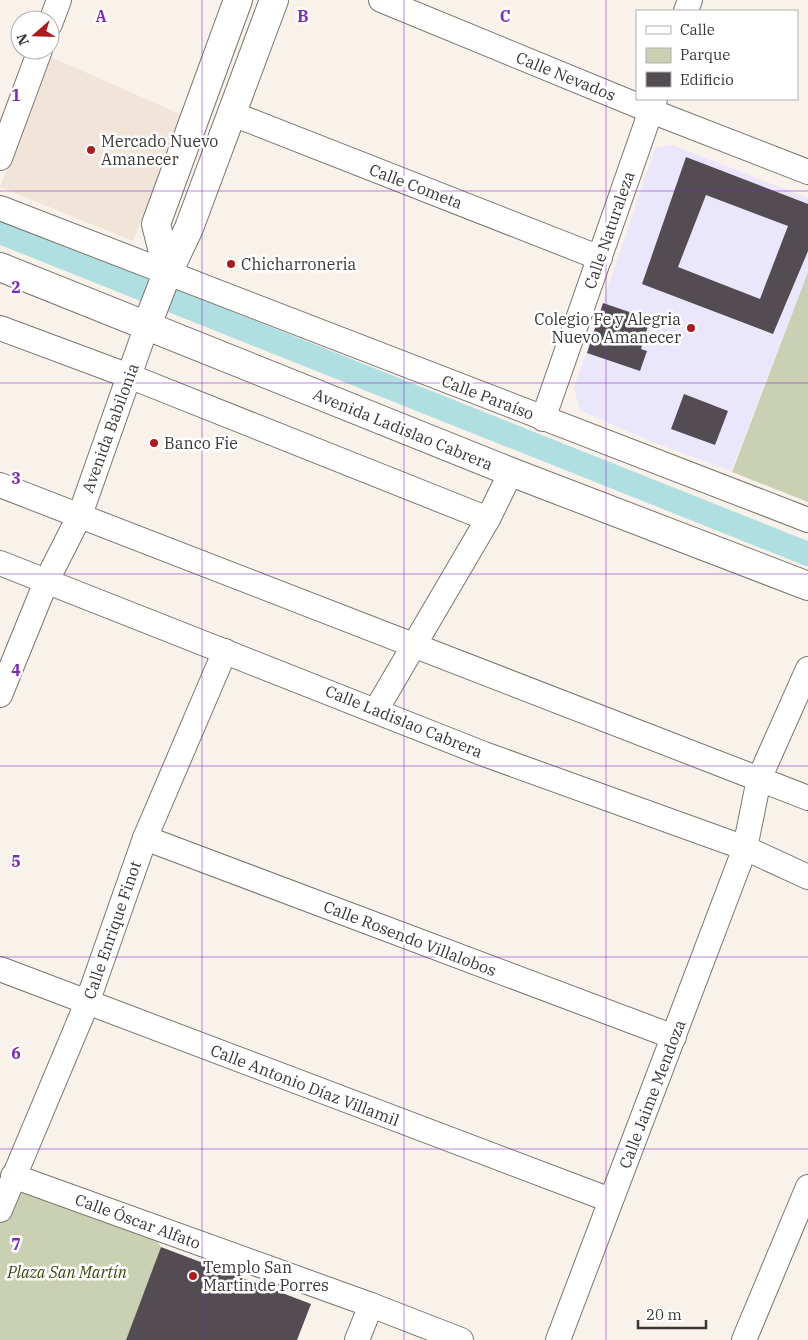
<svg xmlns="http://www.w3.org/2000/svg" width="808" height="1340" viewBox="0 0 808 1340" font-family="'IBM Plex Serif',serif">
	<rect width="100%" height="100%" fill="#f9f2eb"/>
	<polygon fill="#f0e5d8" points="51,57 182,115 133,241 0,187"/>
	<polygon fill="#eae6fc" points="672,145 808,198 808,272 731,471 650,441 580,410 574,388 655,148"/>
	<g fill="#cad1b2">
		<polygon points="808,272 808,502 732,472"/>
		<polygon points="7,1178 154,1236 161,1247 126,1340 0,1340 0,1185"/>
	</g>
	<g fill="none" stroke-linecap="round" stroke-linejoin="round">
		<polyline stroke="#b0dfe2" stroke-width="24" points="0,232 808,554"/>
	</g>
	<g fill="#534d53" fill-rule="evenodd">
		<path d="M686,157L808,204V251L773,334L642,284ZM706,195L788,226L760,299L678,267Z"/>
		<polygon points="603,303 650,319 641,349 647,351 640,371 587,353"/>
		<polygon points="684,394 728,411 715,445 671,429"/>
		<polygon points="161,1247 311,1304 297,1340 126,1340"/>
	</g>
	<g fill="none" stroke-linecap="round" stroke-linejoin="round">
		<g stroke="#7b766f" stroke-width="26">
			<g id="minor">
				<polyline points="381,0 651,111 808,172"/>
				<polyline points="686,11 690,0"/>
				<polyline points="50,24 59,0"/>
				<polyline points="233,114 600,258"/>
				<polyline points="0,158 40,50"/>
				<polyline points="0,208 808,520"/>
				<polyline points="0,328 129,376 488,519"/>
				<polyline points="543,419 655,99"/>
				<polyline points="0,485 808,798"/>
				<polyline points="0,563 484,754 745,848 808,877"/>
				<polyline points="0,695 46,582 80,515 147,325"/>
				<polyline points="376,710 488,519 511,472"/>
				<polyline points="145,838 674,1037"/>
				<polyline points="0,969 610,1200"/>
				<polyline points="13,1176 371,1305 461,1340"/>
				<polyline points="0,1210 87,1003 145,838 225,651"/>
				<polyline points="357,1340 371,1305"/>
				<polyline points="558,1340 745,848 759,779 808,669"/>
				<polyline points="744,1340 808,1187"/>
			</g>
		</g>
		<g stroke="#7b766f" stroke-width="30">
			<g id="tertiary">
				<polyline points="168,272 156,224 238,0"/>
				<polyline points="147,325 164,281 189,228 274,0"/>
			</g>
		</g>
		<g stroke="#7b766f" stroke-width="30">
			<polyline id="trunk" points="0,267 511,472 808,586"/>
		</g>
		<use href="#minor" stroke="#fff" stroke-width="24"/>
		<use href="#tertiary" stroke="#fff" stroke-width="28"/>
		<use href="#trunk" stroke="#fff" stroke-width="28"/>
	</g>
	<path fill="none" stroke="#7b2cbf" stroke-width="1" stroke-opacity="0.55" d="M202,0V1340M404,0V1340M606,0V1340M0,191H808M0,383H808M0,574H808M0,766H808M0,957H808M0,1149H808"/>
	<g fill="#ad1b1f" stroke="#fff" stroke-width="2">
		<circle cx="91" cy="150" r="5"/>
		<circle cx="231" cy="264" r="5"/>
		<circle cx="691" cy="328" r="5"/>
		<circle cx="154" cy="443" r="5"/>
		<circle cx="193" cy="1276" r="5"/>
	</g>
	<g text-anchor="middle" stroke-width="5" stroke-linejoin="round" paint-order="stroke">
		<g font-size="16" fill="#3a3735" stroke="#fff">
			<text transform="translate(566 76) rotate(22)" y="6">Calle Nevados</text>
			<text transform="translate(416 186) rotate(21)" y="6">Calle Cometa</text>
			<text transform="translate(609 230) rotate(-71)" y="6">Calle Naturaleza</text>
			<text transform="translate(488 397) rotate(21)" y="6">Calle Paraíso</text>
			<text transform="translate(110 428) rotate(-70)" y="6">Avenida Babilonia</text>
			<text transform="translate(403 429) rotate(22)" y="6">Avenida Ladislao Cabrera</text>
			<text transform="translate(404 721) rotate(22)" y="6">Calle Ladislao Cabrera</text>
			<text transform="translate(112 930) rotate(-71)" y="6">Calle Enrique Finot</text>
			<text transform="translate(410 938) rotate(21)" y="6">Calle Rosendo Villalobos</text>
			<text transform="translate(305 1085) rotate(21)" y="6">Calle Antonio Díaz Villamil</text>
			<text transform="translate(652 1094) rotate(-69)" y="6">Calle Jaime Mendoza</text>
			<text transform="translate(138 1221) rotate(20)" y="6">Calle Óscar Alfato</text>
		</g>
		<g font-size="16" fill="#3a3735" stroke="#fff" text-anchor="start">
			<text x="101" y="147">Mercado Nuevo<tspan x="101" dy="18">Amanecer</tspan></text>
			<text x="241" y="270">Chicharroneria</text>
			<text x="681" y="325" text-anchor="end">Colegio Fe y Alegria<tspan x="681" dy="18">Nuevo Amanecer</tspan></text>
			<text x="164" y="449">Banco Fie</text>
			<text x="203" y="1273">Templo San<tspan x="203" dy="18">Martin de Porres</tspan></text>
		</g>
		<g font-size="16" font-style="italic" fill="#40480e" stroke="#fff">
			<text x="67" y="1278">Plaza San Martín</text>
		</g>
	</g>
	<g font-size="16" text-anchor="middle" font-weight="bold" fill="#7b2cbf" stroke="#fff" stroke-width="5" stroke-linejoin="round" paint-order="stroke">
		<text x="101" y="22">A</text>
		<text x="303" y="22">B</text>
		<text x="505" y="22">C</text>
		<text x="16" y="101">1</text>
		<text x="16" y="293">2</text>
		<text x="16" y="484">3</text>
		<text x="16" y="676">4</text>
		<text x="16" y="867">5</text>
		<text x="16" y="1059">6</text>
		<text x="16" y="1250">7</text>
	</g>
	<rect x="636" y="10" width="162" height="90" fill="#ffffff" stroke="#b0afae"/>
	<rect x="646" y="26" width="25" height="8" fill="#ffffff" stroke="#b0afae"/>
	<text x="680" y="35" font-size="15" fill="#3a3735">Calle</text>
	<rect x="646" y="48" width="25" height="15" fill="#cad1b2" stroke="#b0afae"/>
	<text x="680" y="60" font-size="15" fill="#3a3735">Parque</text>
	<rect x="646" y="72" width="25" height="15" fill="#534d53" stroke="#b0afae"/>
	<text x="680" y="85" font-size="15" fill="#3a3735">Edificio</text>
	<g transform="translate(35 35) rotate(250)"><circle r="24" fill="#ffffff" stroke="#b0afae"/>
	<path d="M0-4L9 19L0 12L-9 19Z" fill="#ad1b1f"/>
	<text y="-8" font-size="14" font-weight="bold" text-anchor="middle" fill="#3a3735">N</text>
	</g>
	<path d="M638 1320v8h68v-8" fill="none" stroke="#3a3735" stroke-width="2.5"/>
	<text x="646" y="1320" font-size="15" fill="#3a3735" stroke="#ffffff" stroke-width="4" paint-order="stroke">20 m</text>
</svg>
